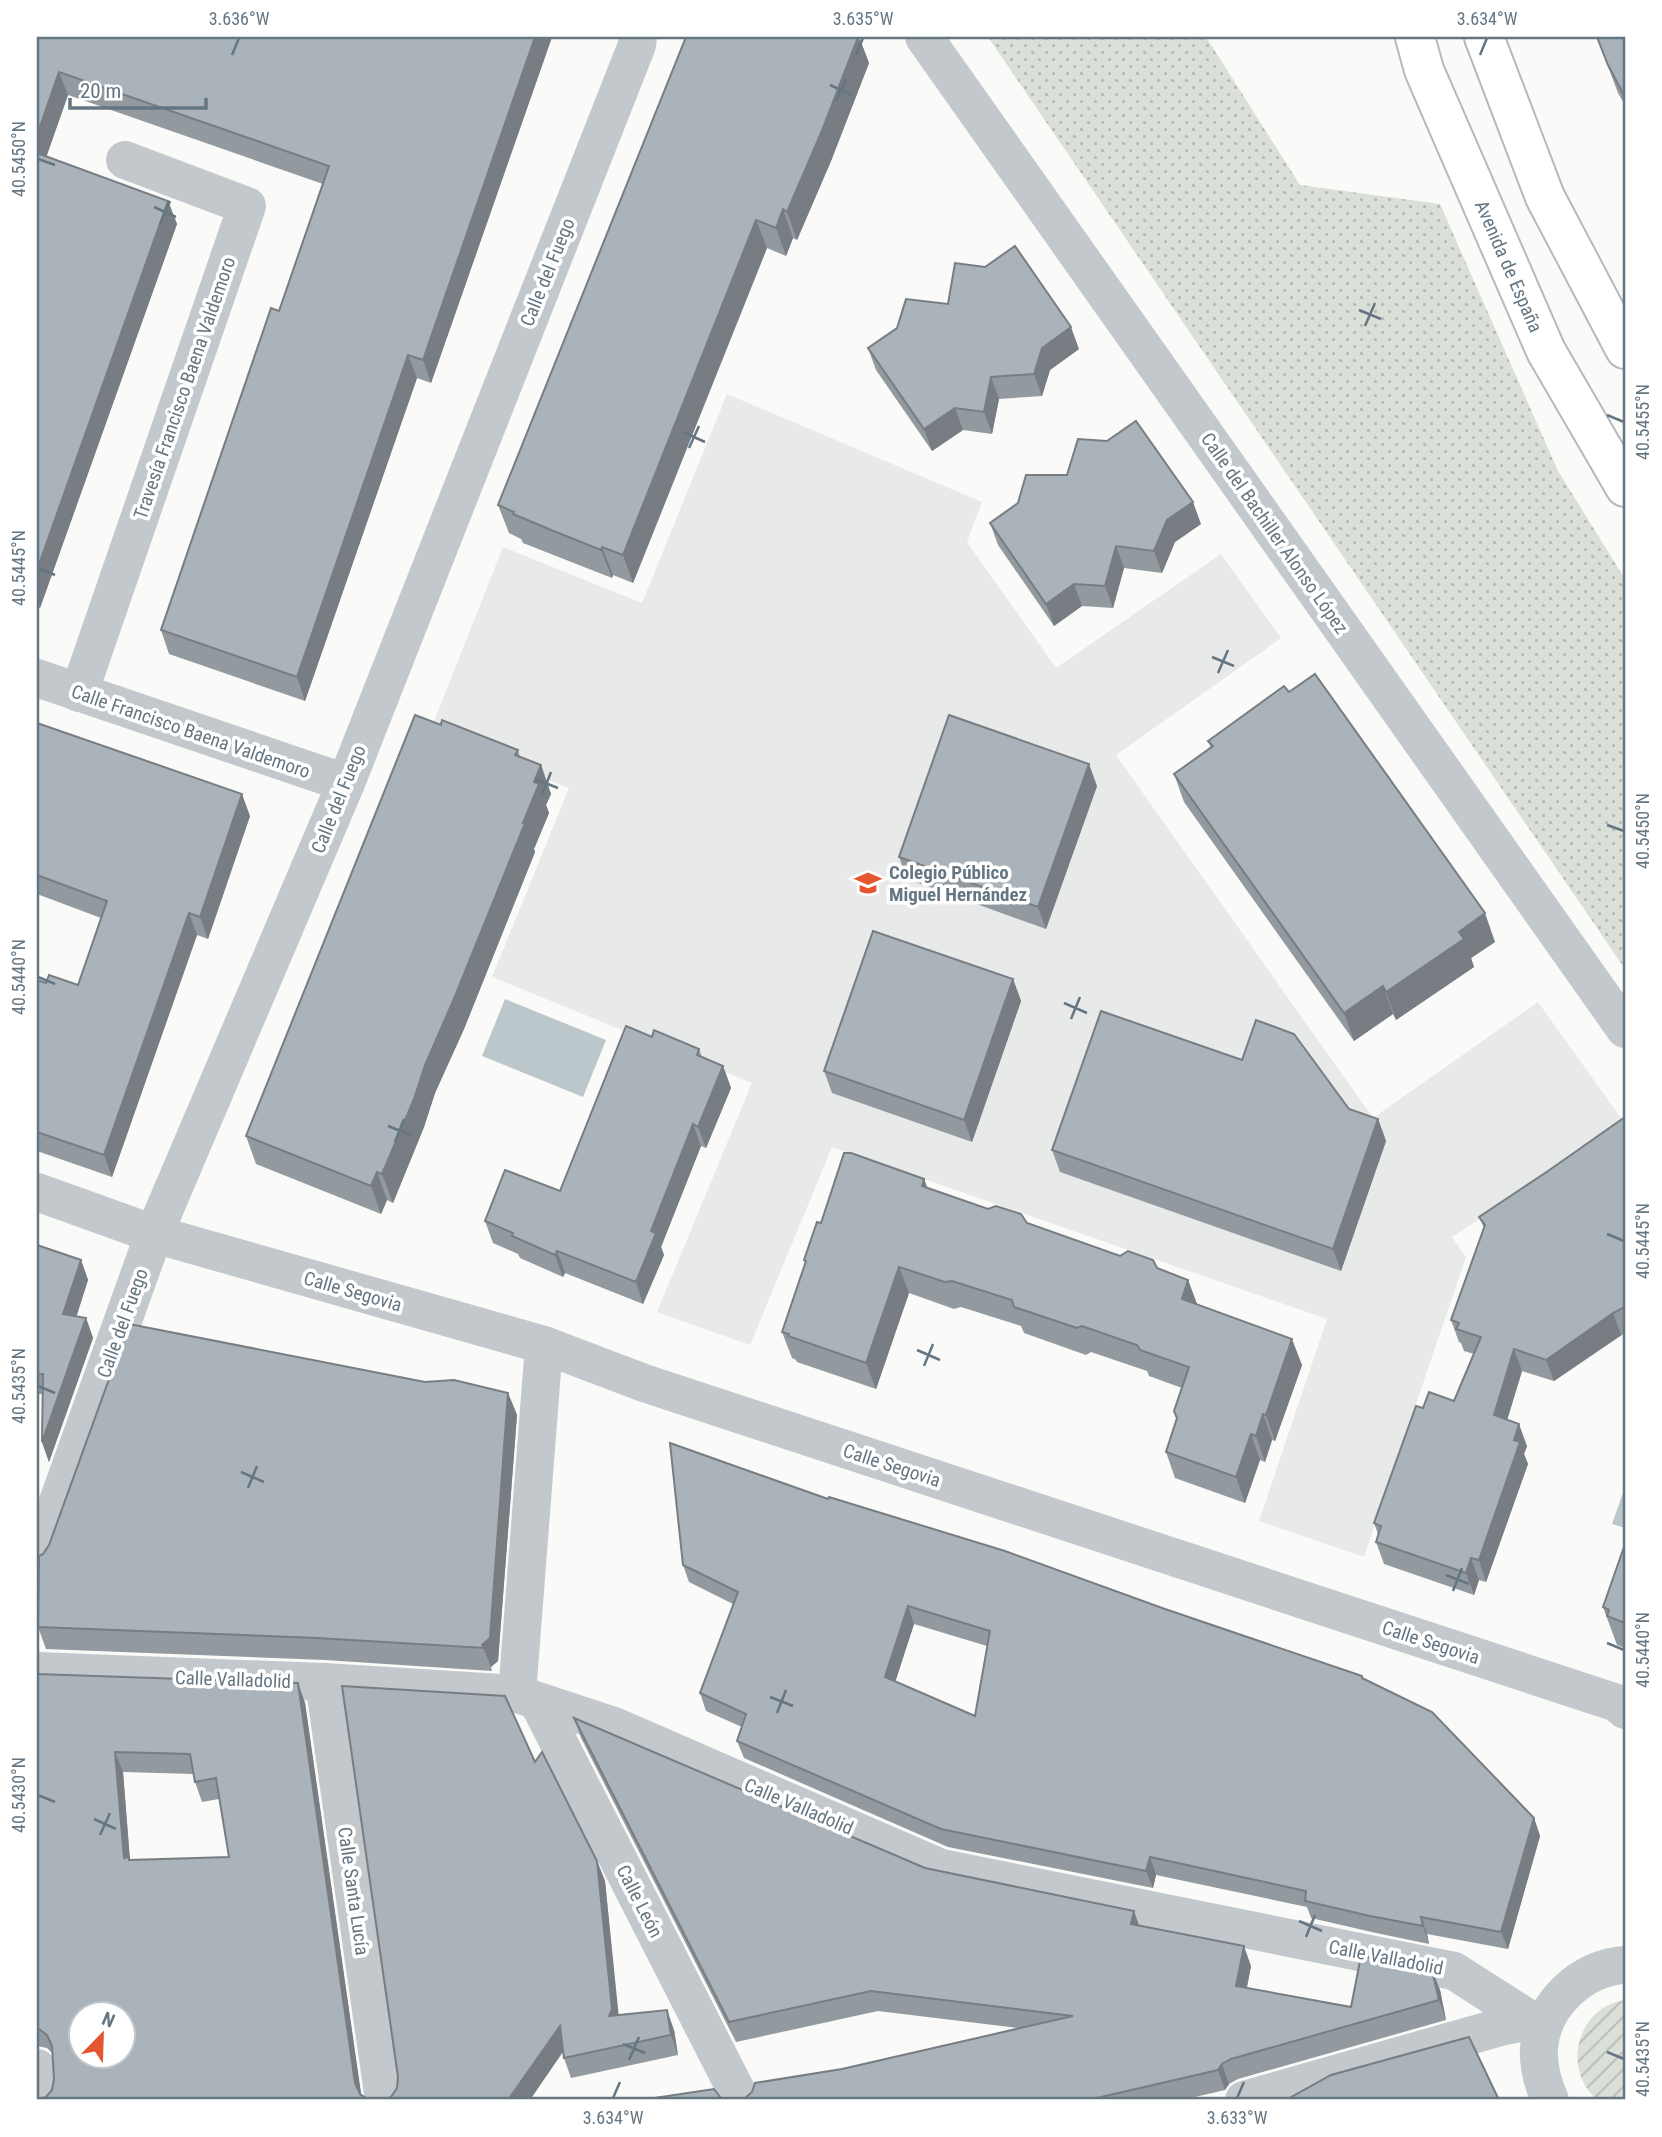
<svg xmlns="http://www.w3.org/2000/svg" width="1662" height="2137" viewBox="0 0 1662 2137" font-family="'Roboto Condensed',sans-serif">
	<defs>
		<pattern id="grass-dots" width="8" height="8" patternUnits="userSpaceOnUse" patternTransform="scale(1.75)"><rect width="8" height="8" fill="#dadfd7"/><path d="M2 2h.1M6 6h.1" fill="none" stroke="#b4b9b4" stroke-width="1.8" stroke-linecap="round"/></pattern>
		<pattern id="garden-furrows" width="10" height="10" patternUnits="userSpaceOnUse" patternTransform="scale(1.75)"><rect width="10" height="10" fill="#dadfd7"/><path d="M-1 1l2-2M0 10L10 0M9 11l2-2" fill="none" stroke="#b4b9b4"/></pattern>
	</defs>
	<rect width="100%" height="100%" fill="#fafaf8"/>
	<polygon fill="#e8e9e9" points="727,394 982,502 967,542 1056,668 1221,554 1281,638 1116,755 1373,1118 1538,1002 1621,1118 1556,1164 1558,1169 1452,1237 1466,1257 1364,1557 1259,1521 1327,1319 832,1147 750,1345 657,1312 752,1083 492,977 569,788 429,734 503,547 642,603"/>
	<polygon fill="url(#grass-dots)" points="988,37 1206,37 1300,185 1440,204 1558,471 1625,579 1625,969"/>
	<path fill="url(#garden-furrows)" d="M1625,2000V2100H1597C1561,2069 1577,2007 1625,2000Z"/>
	<g fill="#bbc7cb">
		<polygon points="505,999 606,1040 583,1097 482,1056"/>
		<polygon points="1625,1487 1625,1528 1612,1524"/>
	</g>
	<g fill="none" stroke-linecap="round" stroke-linejoin="round">
		<g stroke="#b3babf" stroke-width="42">
			<g id="secondary">
				<path id="s1" d="M1415,37L1424,70L1546,351L1625,487"/>
				<polyline points="1484,37 1545,197 1625,349"/>
			</g>
		</g>
		<g stroke="#c3c8cc" stroke-width="38">
			<polyline points="924,37 1625,1029"/>
			<polyline points="37,678 346,783"/>
			<polyline points="79,693 247,206 125,160"/>
			<polyline points="37,1192 154,1234 544,1345 644,1383 1617,1703 1625,1710"/>
			<polyline points="37,1560 154,1234 346,783 637,45 638,37"/>
			<polyline points="37,1671 324,1682 517,1694 614,1726 941,1868 1454,1971 1543,2028"/>
			<polyline points="324,1682 384,2100"/>
			<polyline points="517,1694 544,1345"/>
			<polyline points="538,1702 741,2100"/>
			<polyline points="37,2068 40,2100"/>
			<polyline points="1244,2100 1504,2026 1546,2018"/>
			<path d="M1550,2100C1543,2084 1538,2066 1539,2048C1542,2004 1583,1967 1625,1965"/>
		</g>
		<use href="#secondary" stroke="#fff" stroke-width="38"/>
	</g>
	<g fill="#929a9f" fill-rule="evenodd">
		<polygon points="37,37 552,37 431,383 417,378 305,701 169,654 161,630 279,311 323,184 68,95 46,157 168,201 177,224 40,608 37,607"/>
		<polygon points="686,37 859,37 869,63 831,161 797,240 793,238 786,256 767,248 633,583 613,575 612,578 523,543 521,539 509,533 498,505"/>
		<polygon points="1597,37 1625,37 1625,105 1618,93"/>
		<polygon points="897,328 1079,349 1050,370 1042,396 999,399 992,434 963,430 932,451 876,370 868,348"/>
		<polygon points="990,523 1201,524 1175,542 1162,573 1124,568 1113,608 1082,606 1054,626 998,545"/>
		<polygon points="37,723 250,816 208,939 197,935 112,1177 37,1151 37,980 46,983 78,985 101,918 37,894"/>
		<polygon points="441,725 518,750 520,757 541,765 551,794 546,805 549,813 534,849 535,852 464,1029 435,1093 424,1127 393,1203 387,1200 381,1214 256,1164 246,1136"/>
		<polygon points="1208,741 1495,942 1471,958 1474,967 1396,1020 1393,1014 1354,1041 1184,802 1174,774 1211,748"/>
		<polygon points="1097,786 1046,929 907,879 899,857"/>
		<polygon points="1013,979 1021,1001 972,1142 832,1093 824,1071"/>
		<polygon points="652,1037 699,1049 702,1057 723,1066 731,1088 706,1148 701,1146 661,1247 664,1255 643,1304 565,1273 563,1277 520,1258 518,1254 493,1243 485,1221 560,1191"/>
		<polygon points="1349,1109 1378,1119 1386,1141 1341,1271 1060,1172 1052,1150"/>
		<polygon points="1625,1117 1625,1333 1554,1381 1522,1371 1507,1420 1527,1446 1524,1454 1528,1464 1486,1582 1479,1580 1474,1595 1384,1564 1376,1542 1378,1534 1374,1523 1423,1408 1454,1401 1474,1354 1464,1351 1461,1343 1459,1342 1451,1320 1484,1228 1479,1217 1548,1171"/>
		<polygon points="924,1179 927,1188 1157,1268 1188,1280 1197,1304 1302,1365 1275,1441 1272,1440 1265,1462 1260,1460 1245,1503 1175,1478 1166,1452 1177,1420 1174,1411 1182,1388 1149,1376 1147,1371 1091,1352 1086,1355 1024,1333 1021,1326 961,1307 954,1309 909,1293 876,1389 797,1362 796,1360 792,1358 782,1332 805,1264 804,1260 821,1223"/>
		<polygon points="37,1245 81,1260 88,1280 76,1316 86,1318 93,1338 49,1462 42,1442 42,1394 37,1394"/>
		<polygon points="425,1382 508,1393 517,1415 498,1661 491,1667 492,1671 325,1660 46,1649 38,1627"/>
		<path d="M828,1499L1165,1609L1363,1679L1534,1818L1540,1836L1508,1949L1427,1934L1429,1944L1376,1933L1311,1918L1307,1907L1156,1875L1153,1888L948,1847L744,1758L737,1741L742,1727L706,1711L700,1693L733,1604L689,1582L683,1565ZM914,1624L987,1646L975,1716L895,1682Z"/>
		<polygon points="1625,1544 1625,1648 1617,1645 1603,1607"/>
		<path d="M37,1674L298,1683L305,1703L361,2095L46,2097L52,2090L54,2079L52,2053L47,2048L37,2046ZM123,1772L193,1774L195,1782L202,1802L219,1799L229,1857L130,1860Z"/>
		<polygon points="574,1718 925,1868 1139,1925 1251,1966 1247,1988 1351,2007 1432,1970 1440,1990 1446,2020 1238,2079 1229,2084 1225,2090 1182,2100 740,2100 842,2069 1019,2028 878,2011 736,2042 581,1738"/>
		<polygon points="535,1762 597,1861 605,1881 618,2015 674,2030 678,2055 571,2078 564,2058 563,2052 391,2097 397,2088"/>
	</g>
	<g fill="#777d82">
		<polygon points="535,37 552,37 431,383 423,360"/>
		<polygon points="858,37 859,37 869,63 831,161 797,240 787,212"/>
		<polygon points="59,72 68,95 40,175 37,167 37,135"/>
		<polygon points="168,201 177,224 40,608 37,599 37,570"/>
		<polygon points="783,209 793,238 786,256 776,228"/>
		<polygon points="756,220 767,248 633,583 623,555"/>
		<polygon points="1071,327 1079,349 1050,370 1042,396 1034,374 1042,348"/>
		<polygon points="408,355 417,378 305,701 297,677"/>
		<polygon points="991,377 999,399 992,434 984,412"/>
		<polygon points="955,408 963,430 932,451 924,429"/>
		<polygon points="1193,502 1201,524 1175,542 1162,573 1154,551 1167,520"/>
		<polygon points="1116,546 1124,568 1113,608 1105,586"/>
		<polygon points="602,547 613,575 612,578 601,550"/>
		<polygon points="1074,584 1082,606 1054,626 1046,604"/>
		<polygon points="1089,764 1097,786 1046,929 1038,907"/>
		<polygon points="541,765 551,794 546,805 549,813 534,849 535,852 464,1029 435,1093 424,1127 393,1203 382,1174 425,1065 523,823 534,782"/>
		<polygon points="242,794 250,816 208,939 200,917"/>
		<polygon points="189,913 197,935 112,1177 104,1155"/>
		<polygon points="1485,913 1495,942 1471,958 1474,967 1396,1020 1386,992 1459,932"/>
		<polygon points="1013,979 1021,1001 972,1142 964,1120"/>
		<polygon points="1383,986 1393,1014 1354,1041 1344,1013"/>
		<polygon points="723,1066 731,1088 706,1148 698,1127"/>
		<polygon points="1378,1119 1386,1141 1341,1271 1333,1249"/>
		<polygon points="693,1124 701,1146 661,1247 664,1255 643,1304 636,1282 651,1231"/>
		<polygon points="377,1172 387,1200 381,1214 371,1186"/>
		<polygon points="924,1179 934,1205 922,1186"/>
		<polygon points="557,1251 565,1273 563,1277 555,1255"/>
		<polygon points="81,1260 88,1280 71,1334 63,1314"/>
		<polygon points="899,1267 909,1293 876,1389 866,1363"/>
		<polygon points="1188,1280 1198,1307 1182,1299"/>
		<polygon points="1613,1313 1621,1335 1554,1381 1546,1360"/>
		<polygon points="86,1318 93,1338 49,1462 42,1442"/>
		<polygon points="1292,1339 1302,1365 1275,1441 1266,1415"/>
		<polygon points="1514,1349 1522,1371 1502,1437 1494,1415"/>
		<polygon points="508,1393 517,1415 498,1661 491,1667 482,1645"/>
		<polygon points="1263,1414 1272,1440 1265,1462 1256,1436"/>
		<polygon points="1519,1424 1527,1446 1524,1454 1528,1464 1486,1582 1479,1560"/>
		<polygon points="1251,1434 1260,1460 1245,1503 1236,1477"/>
		<polygon points="1471,1558 1479,1580 1474,1595 1466,1573"/>
		<polygon points="908,1606 914,1624 891,1695 885,1677"/>
		<polygon points="298,1683 305,1703 362,2100 355,2083"/>
		<polygon points="115,1752 123,1772 130,1861 124,1858"/>
		<polygon points="1534,1818 1540,1836 1508,1949 1501,1932"/>
		<polygon points="1150,1857 1156,1875 1153,1888 1146,1871"/>
		<polygon points="597,1861 605,1881 620,2028 609,2016"/>
		<polygon points="1134,1911 1141,1931 1131,1924"/>
		<polygon points="1421,1917 1427,1934 1429,1944 1423,1926"/>
		<polygon points="1244,1946 1251,1966 1243,2005 1236,1986"/>
		<polygon points="1432,1970 1440,1990 1446,2020 1439,2000"/>
		<polygon points="667,2010 674,2030 678,2055 671,2035"/>
		<polygon points="560,2026 567,2046 530,2100 508,2100"/>
		<polygon points="1222,2064 1229,2084 1225,2090 1218,2070"/>
	</g>
	<g fill="#aab3b9" stroke="#777d82" stroke-width="2" fill-rule="evenodd">
		<polygon points="37,37 535,37 423,360 408,355 297,677 161,630 271,308 279,311 329,166 59,72 37,135"/>
		<polygon points="686,37 858,37 821,133 787,212 783,209 776,228 756,220 623,555 602,547 601,550 551,530 513,514 514,512 498,505"/>
		<polygon points="1597,37 1625,37 1625,97 1608,65"/>
		<polygon points="37,153 168,201 37,570"/>
		<polygon points="1015,246 1071,327 1042,348 1034,374 991,377 984,412 955,408 924,429 868,348 897,328 906,299 948,304 955,263 985,267"/>
		<polygon points="1136,421 1193,502 1167,520 1154,551 1116,546 1105,586 1074,584 1046,604 990,523 1018,503 1026,475 1067,475 1078,439 1107,441"/>
		<polygon points="1315,674 1485,913 1459,932 1464,939 1386,992 1383,986 1344,1013 1174,774 1213,746 1208,741 1284,686 1289,692"/>
		<polygon points="415,715 441,725 442,720 518,750 515,755 541,765 534,782 539,784 523,823 525,823 453,1001 425,1065 414,1099 382,1174 377,1172 371,1186 246,1136"/>
		<polygon points="949,715 1089,764 1038,907 899,857"/>
		<polygon points="37,723 242,794 200,917 189,913 104,1155 37,1132 37,980 46,983 49,975 78,985 107,901 37,875"/>
		<polygon points="873,931 1013,979 964,1120 824,1071"/>
		<polygon points="1101,1011 1242,1060 1256,1020 1294,1034 1349,1109 1378,1119 1333,1249 1052,1150"/>
		<polygon points="626,1026 652,1037 654,1030 699,1049 697,1055 723,1066 698,1127 693,1124 651,1231 656,1233 636,1282 557,1251 555,1255 512,1236 513,1233 485,1221 505,1170 560,1191"/>
		<polygon points="1625,1117 1625,1307 1613,1313 1546,1360 1514,1349 1494,1415 1519,1424 1514,1440 1520,1442 1479,1560 1471,1558 1466,1573 1376,1542 1381,1526 1374,1523 1416,1406 1423,1408 1429,1392 1454,1401 1481,1337 1456,1329 1459,1323 1451,1320 1485,1225 1479,1217 1548,1171"/>
		<polygon points="844,1153 851,1153 924,1179 922,1186 988,1209 996,1206 1021,1214 1027,1223 1120,1256 1128,1251 1153,1260 1157,1268 1188,1280 1182,1299 1292,1339 1266,1415 1263,1414 1256,1436 1251,1434 1236,1477 1166,1452 1177,1418 1174,1411 1189,1367 1140,1350 1137,1345 1082,1326 1077,1328 1014,1307 1012,1300 952,1281 945,1282 899,1267 866,1363 788,1336 789,1334 782,1332 806,1261 804,1260 817,1222 821,1223"/>
		<polygon points="37,1245 81,1260 63,1314 86,1318 42,1442 43,1374 37,1374"/>
		<polygon points="129,1324 425,1382 454,1380 508,1393 490,1638 482,1645 484,1648 317,1638 38,1627 39,1556 43,1554 49,1545"/>
		<path d="M670,1443L828,1499L829,1497L1005,1551L1165,1609L1362,1676V1678L1432,1712L1534,1818L1501,1932L1421,1917L1423,1926L1370,1916L1305,1901L1306,1891L1150,1857L1146,1871L941,1829L737,1741L746,1714L700,1693L738,1592L683,1565ZM908,1606L990,1631L975,1716L885,1677Z"/>
		<polygon points="1625,1544 1625,1623 1607,1616 1609,1610 1603,1607"/>
		<path d="M37,1674L298,1683L355,2083L360,2094L369,2100H39L46,2097L52,2090L54,2079L52,2046L47,2035L39,2029L37,2028ZM115,1752L190,1754L195,1782L216,1778L229,1857L129,1860V1857L124,1858ZM80,2014H122V2056H80Z"/>
		<polygon points="342,1686 505,1696 535,1762 542,1752 597,1861 612,2009 609,2016 667,2010 671,2035 564,2058 560,2026 508,2100 383,2100 391,2097 397,2088 398,2077"/>
		<polygon points="574,1718 925,1868 1134,1911 1131,1924 1244,1946 1236,1986 1351,2007 1361,1956 1432,1970 1439,2000 1231,2059 1222,2064 1218,2070 1088,2100 740,2100 744,2099 752,2092 755,2083 842,2069 1073,2016 871,1991 729,2022"/>
		<polygon points="1469,2037 1499,2100 1286,2100 1331,2075"/>
		<polygon points="714,2089 721,2098 728,2100 641,2100"/>
	</g>
	<path fill="none" stroke="#657683" stroke-width="2.5" d="M232,55L239,38M856,55L863,38M1480,55L1487,38M830,85L852,95M836,101L846,79M38,159L55,165M154,207L176,217M160,224L170,201M1359,310L1381,319M1365,326L1375,303M1607,415L1624,422M683,432L705,442M689,448L699,426M38,568L55,575M1212,657L1234,666M1218,673L1228,650M535,779L558,788M542,795L551,772M1607,825L1624,831M38,977L55,984M1064,1003L1087,1013M1071,1019L1080,997M388,1126L411,1135M395,1142L404,1119M1607,1234L1624,1241M917,1350L940,1360M924,1366L933,1344M38,1386L55,1393M241,1472L264,1482M248,1488L257,1466M1446,1575L1469,1584M1453,1591L1462,1568M1607,1643L1624,1650M770,1697L793,1706M777,1713L786,1690M38,1795L55,1802M94,1819L116,1829M100,1835L110,1813M1299,1921L1322,1931M1306,1937L1315,1915M623,2044L645,2053M1607,2052L1624,2059M629,2060L639,2037M613,2098L620,2082M1237,2098L1244,2082"/>
	<defs>
		<g id="school-bare" transform="scale(2.1)"><path d="M0-5L7-2L0 1L-7-2ZM-4 1L0 2.5L4 1V4Q0 6-4 4Z" fill="#e4572e" stroke="#fff" stroke-width="2.5" paint-order="stroke"/></g>
	</defs>
	<g fill-rule="evenodd">
		<use href="#school-bare" x="868" y="883"/>
	</g>
	<g text-anchor="middle" stroke-width="7" stroke-linejoin="round" paint-order="stroke">
		<g font-size="19" fill="#657683" stroke="#fff">
			<text dy="7" stroke="none"><textPath href="#s1" startOffset="248">Avenida de España</textPath></text>
			<text transform="translate(547 272) rotate(-68)" y="7">Calle del Fuego</text>
			<text transform="translate(184 388) rotate(-71)" y="7">Travesía Francisco Baena Valdemoro</text>
			<text transform="translate(1275 533) rotate(55)" y="7">Calle del Bachiller Alonso López</text>
			<text transform="translate(191 731) rotate(19)" y="7">Calle Francisco Baena Valdemoro</text>
			<text transform="translate(338 799) rotate(-68)" y="7">Calle del Fuego</text>
			<text transform="translate(353 1291) rotate(16)" y="7">Calle Segovia</text>
			<text transform="translate(122 1323) rotate(-70)" y="7">Calle del Fuego</text>
			<text transform="translate(892 1465) rotate(18)" y="7">Calle Segovia</text>
			<text transform="translate(1431 1642) rotate(18)" y="7">Calle Segovia</text>
			<text transform="translate(233 1679) rotate(2)" y="7">Calle Valladolid</text>
			<text transform="translate(799 1806) rotate(23)" y="7">Calle Valladolid</text>
			<text transform="translate(354 1891) rotate(82)" y="7">Calle Santa Lucía</text>
			<text transform="translate(640 1901) rotate(63)" y="7">Calle León</text>
			<text transform="translate(1386 1957) rotate(11)" y="7">Calle Valladolid</text>
		</g>
		<g font-size="19" font-weight="bold" fill="#657683" stroke="#fff" text-anchor="start">
			<text x="889" y="879">Colegio Público<tspan x="889" dy="22">Miguel Hernández</tspan></text>
		</g>
	</g>
	<rect width="1662" height="2137" fill="none" stroke="#ffffff" stroke-width="77"/>
	<g transform="translate(102 2035) rotate(23)"><circle r="33" fill="#ffffff" stroke="#c1c8cd" stroke-width="2"/>
	<path d="M0-5L12 26L0 18L-12 26Z" fill="#e4572e"/>
	<text y="-10" font-size="19" font-weight="bold" text-anchor="middle" fill="#657683">N</text>
	</g>
	<path d="M70 98v10h136v-10" fill="none" stroke="#657683" stroke-width="3.5"/>
	<text x="80" y="98" font-size="21" fill="#657683" stroke="#ffffff" stroke-width="5" paint-order="stroke">20 m</text>
	<rect x="38" y="38" width="1586" height="2060" fill="none" stroke="#657683" stroke-width="2.5"/>
	<g font-size="18" text-anchor="middle" fill="#657683">
		<text x="239" y="25">3.636°W</text>
		<text x="863" y="25">3.635°W</text>
		<text x="1487" y="25">3.634°W</text>
		<text transform="translate(19 159) rotate(-90)" y="6">40.5450°N</text>
		<text transform="translate(1643 422) rotate(-90)" y="6">40.5455°N</text>
		<text transform="translate(19 568) rotate(-90)" y="6">40.5445°N</text>
		<text transform="translate(1643 831) rotate(-90)" y="6">40.5450°N</text>
		<text transform="translate(19 977) rotate(-90)" y="6">40.5440°N</text>
		<text transform="translate(1643 1241) rotate(-90)" y="6">40.5445°N</text>
		<text transform="translate(19 1386) rotate(-90)" y="6">40.5435°N</text>
		<text transform="translate(1643 1650) rotate(-90)" y="6">40.5440°N</text>
		<text transform="translate(19 1795) rotate(-90)" y="6">40.5430°N</text>
		<text transform="translate(1643 2059) rotate(-90)" y="6">40.5435°N</text>
		<text x="613" y="2124">3.634°W</text>
		<text x="1237" y="2124">3.633°W</text>
	</g>
</svg>
